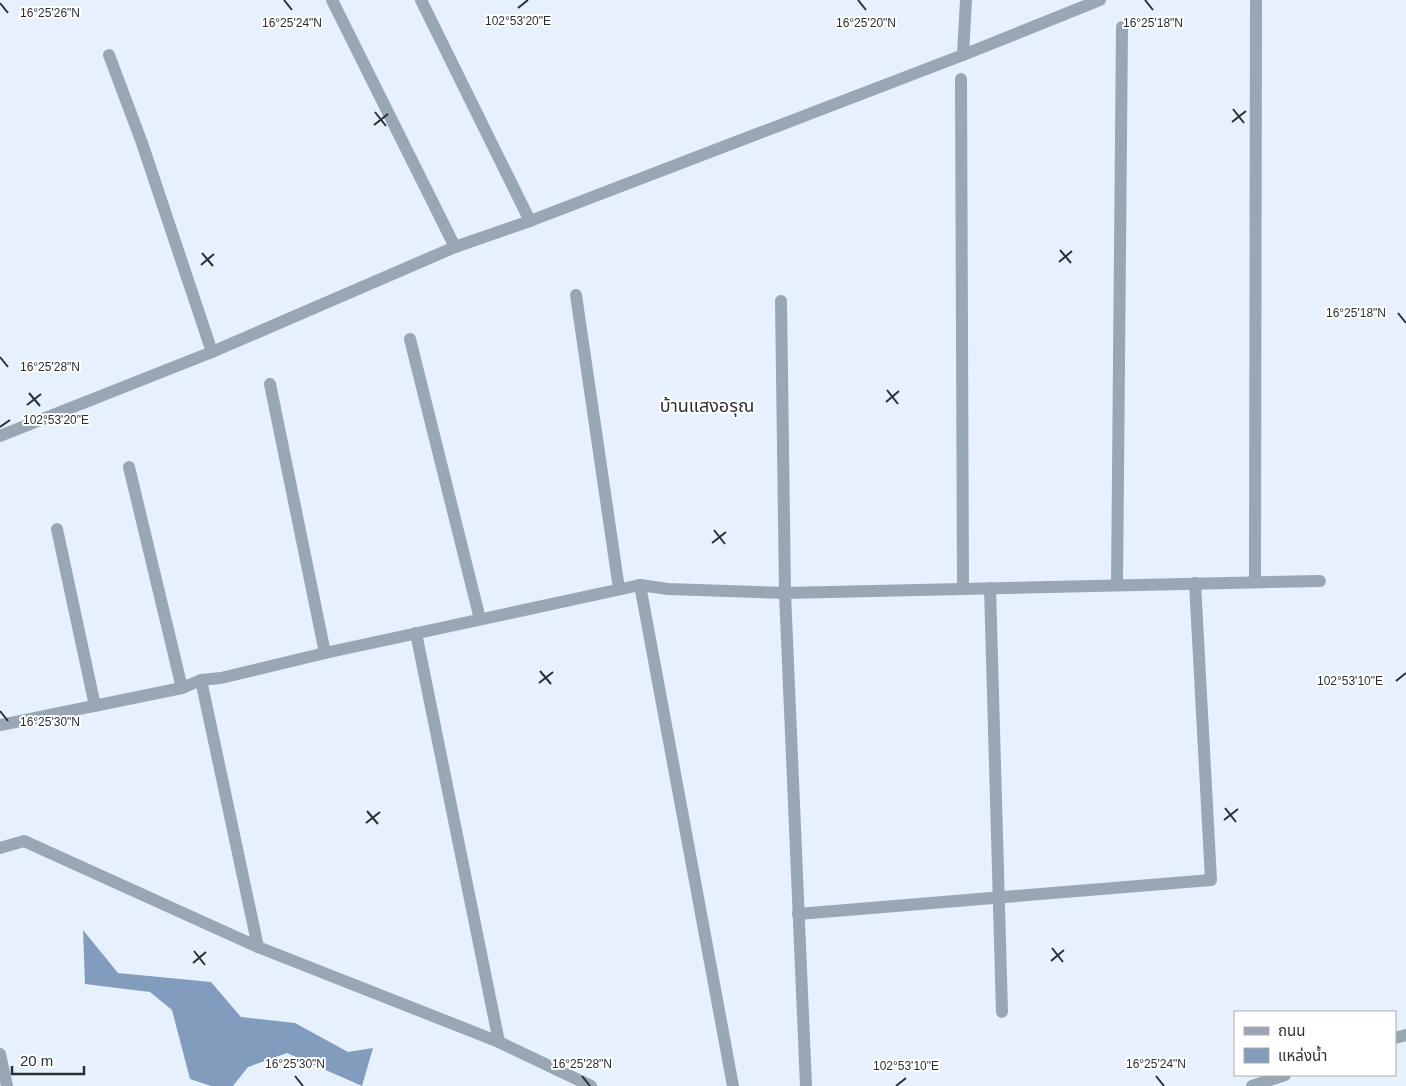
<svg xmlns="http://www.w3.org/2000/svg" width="1406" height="1086" viewBox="0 0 1406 1086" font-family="Helvetica,'Noto Sans Thai',sans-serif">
	<rect width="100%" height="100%" fill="#e6f1fd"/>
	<polygon fill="#819cbc" points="83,930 118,973 211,982 241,1017 295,1023 348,1052 373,1048 362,1086 287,1053 248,1067 233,1086 211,1086 190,1079 172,1010 150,992 85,984"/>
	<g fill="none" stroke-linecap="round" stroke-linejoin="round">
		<g stroke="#99a6b4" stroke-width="12">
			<polyline points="332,0 455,247"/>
			<polyline points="421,0 530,221"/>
			<polyline points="109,55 142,143 212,352"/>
			<polyline points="963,55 966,0"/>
			<polyline points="961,79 963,589"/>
			<polyline points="576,295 619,589"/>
			<polyline points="781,301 785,593 806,1086"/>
			<polyline points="410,339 480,619"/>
			<polyline points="270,384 325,653"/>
			<polyline points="0,436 212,352 455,247 530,221 963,55 1100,0"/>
			<polyline points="129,467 182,688"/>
			<polyline points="57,529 95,706"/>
			<polyline points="1255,582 1256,0"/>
			<polyline points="640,585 733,1086"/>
			<polyline points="1117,585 1122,27"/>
			<polyline points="990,588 1002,1012"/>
			<polyline points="416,633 499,1042"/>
			<polyline points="201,680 258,947"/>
			<polyline points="0,725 182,688 201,680 221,678 325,653 640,585 668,589 785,593 1320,581"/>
			<polyline points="0,848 24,841 258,947 499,1042 591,1086"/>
			<polyline points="798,914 1211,880 1195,583"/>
			<polyline points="1395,1038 1406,1035"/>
			<polyline points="0,1054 7,1086"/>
			<polyline points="1252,1086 1285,1075"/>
		</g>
	</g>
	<path fill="none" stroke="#2b2f34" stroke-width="2" d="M284,0L292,10M858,0L866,10M1145,0L1153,10M0,3L8,13M518,8L528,0M1233,109L1244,123M375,112L386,126M1232,122L1246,111M374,125L388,114M1060,250L1071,263M202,253L213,266M1059,262L1072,251M201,265L214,254M1398,313L1406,323M0,357L8,367M887,390L898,404M29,393L40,406M886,402L899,391M27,405L41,394M0,427L10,420M714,530L725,544M712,543L726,532M540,671L551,684M1396,681L1406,673M539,683L553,672M0,711L8,721M1225,808L1236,822M367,811L378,824M1224,820L1238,809M366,823L380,812M1052,948L1063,962M194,951L205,965M1051,961L1064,950M193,963L206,952M295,1076L303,1086M582,1076L590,1086M1156,1076L1164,1086M896,1086L906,1078"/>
	<g text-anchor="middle" stroke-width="4" stroke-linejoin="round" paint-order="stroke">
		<g font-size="18" fill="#2b2f34" stroke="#fff">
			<text x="707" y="412">บ้านแสงอรุณ</text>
		</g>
	</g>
	<g font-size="12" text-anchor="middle" fill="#2b2f34" stroke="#fff" stroke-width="4" stroke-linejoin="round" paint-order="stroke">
		<text x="50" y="17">16°25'26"N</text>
		<text x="518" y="25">102°53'20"E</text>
		<text x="292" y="27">16°25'24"N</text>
		<text x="866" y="27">16°25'20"N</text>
		<text x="1153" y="27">16°25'18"N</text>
		<text x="1356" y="317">16°25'18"N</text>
		<text x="50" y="371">16°25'28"N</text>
		<text x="56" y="424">102°53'20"E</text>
		<text x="1350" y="685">102°53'10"E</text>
		<text x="50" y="726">16°25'30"N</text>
		<text x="295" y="1068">16°25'30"N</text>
		<text x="582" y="1068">16°25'28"N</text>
		<text x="1156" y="1068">16°25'24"N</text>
		<text x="906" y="1070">102°53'10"E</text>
	</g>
	<rect x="1234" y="1011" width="162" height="65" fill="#ffffff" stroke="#aaacae"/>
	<rect x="1244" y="1027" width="25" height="8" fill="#99a6b4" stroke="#aaacae"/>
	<text x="1278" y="1036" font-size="15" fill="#2b2f34">ถนน</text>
	<rect x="1244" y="1048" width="25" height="15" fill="#819cbc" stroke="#aaacae"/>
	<text x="1278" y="1061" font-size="15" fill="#2b2f34">แหล่งน้ำ</text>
	<path d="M12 1066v8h72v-8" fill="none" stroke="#2b2f34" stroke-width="2.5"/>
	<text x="20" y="1066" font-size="15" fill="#2b2f34" stroke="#ffffff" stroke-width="4" paint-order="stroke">20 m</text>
</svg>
